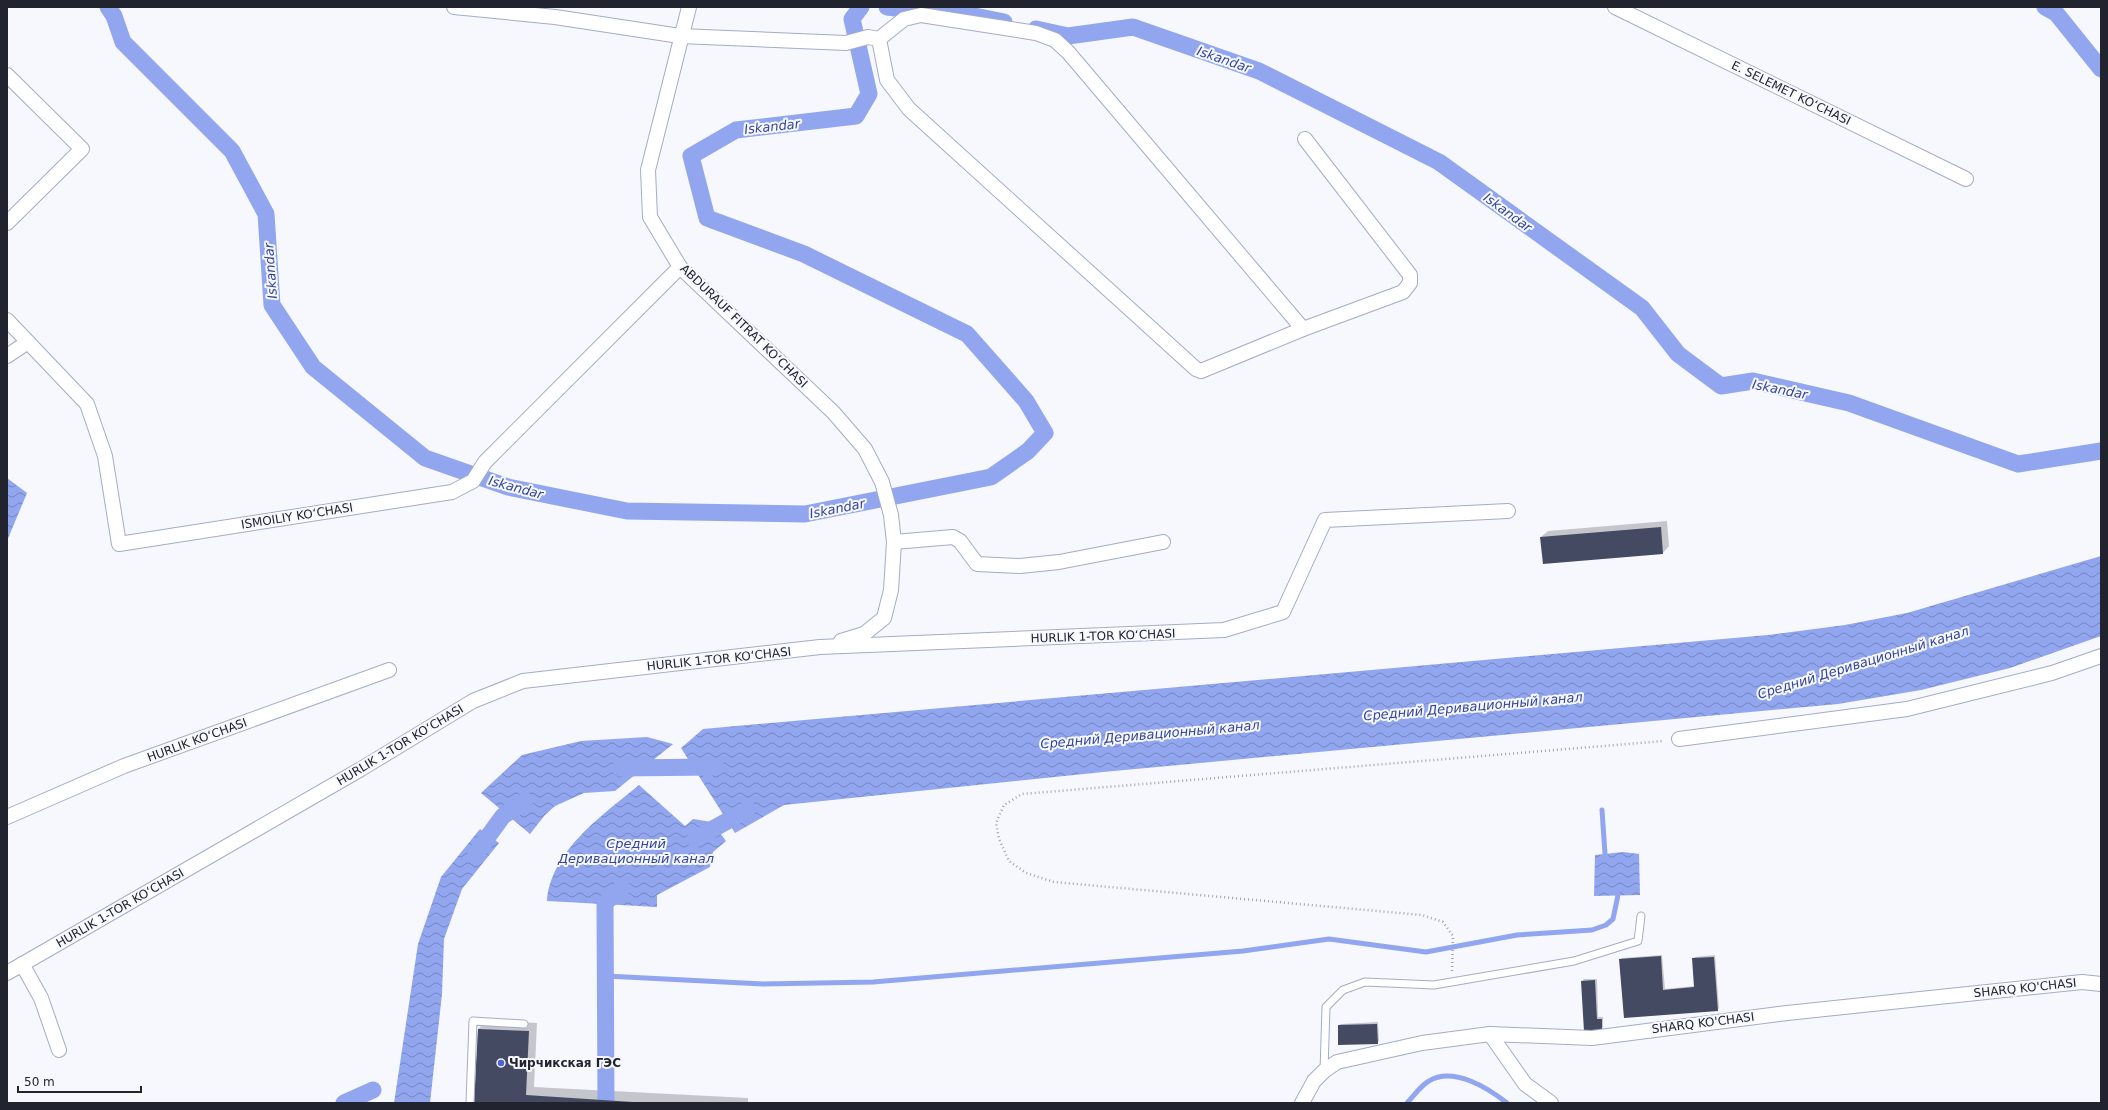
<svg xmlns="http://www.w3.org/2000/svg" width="2108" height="1110" viewBox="0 0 2108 1110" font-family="'DejaVu Sans',sans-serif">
	<defs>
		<pattern id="water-waves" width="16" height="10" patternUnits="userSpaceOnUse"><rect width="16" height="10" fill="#91a6ef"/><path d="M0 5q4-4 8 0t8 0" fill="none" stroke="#7687c2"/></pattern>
	</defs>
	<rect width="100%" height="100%" fill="#f6f8fe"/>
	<g fill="url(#water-waves)">
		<polygon points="7,478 27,493 7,541"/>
		<polygon points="2101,556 2101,636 2010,668 1921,690 1838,704 1103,772 784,805 735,833 681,748 703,729 1768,635 1845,625 1907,613"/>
		<polygon points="647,737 673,744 615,791 584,793 555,806 545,815 530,834 481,793 522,755 581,741"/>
		<path d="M639,785L685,826L693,819L712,822L726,841L713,852L710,867L657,895V907L547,901C551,850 603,815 639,785Z"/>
		<polygon points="480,829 499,843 462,889 444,939 442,994 430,1103 394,1103 418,944 441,877"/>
		<polygon points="1623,852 1639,854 1640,895 1594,896 1595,855"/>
	</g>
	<g fill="#0003">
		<polygon points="1667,521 1669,546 1663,553 1541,537 1548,531"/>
		<polygon points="1662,955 1665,989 1695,986 1693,959 1695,957 1715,955 1719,1008 1718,1010 1624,1017 1620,960 1622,958"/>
		<polygon points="1584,979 1597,979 1598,1017 1603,1017 1603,1027 1602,1029 1585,1029 1582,981"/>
		<polygon points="487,1020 537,1023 534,1087 748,1098 748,1103 475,1103 478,1029"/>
		<polygon points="1378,1022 1379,1041 1377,1043 1339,1026 1341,1024"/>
	</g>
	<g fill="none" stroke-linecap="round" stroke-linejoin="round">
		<g stroke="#91a6ef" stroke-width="5">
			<polyline points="1602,810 1605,854 1607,860"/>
			<polyline points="606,976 763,984 873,982 1243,951 1329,939 1426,952 1517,935 1592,930 1606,925 1613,919 1618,895 1616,889"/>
			<path d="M1407,1103C1414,1096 1420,1086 1429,1081C1453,1066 1488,1088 1507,1103"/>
		</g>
		<g stroke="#91a6ef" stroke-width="17">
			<polyline points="108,7 114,16 123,42 232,151 266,214 272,305 313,367 425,458 508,487 627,511 805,514 991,477 1028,451 1045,433 1026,401 967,334 804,254 707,218 691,156 736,130 856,116 869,94 852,19 861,7"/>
			<polyline points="887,7 913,10 950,11 1004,22"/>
			<polyline points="2045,7 2056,13 2101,69"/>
			<polyline points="1036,29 1068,36 1133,27 1259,71 1439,162 1642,308 1678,354 1721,386 1753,381 1849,403 2018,464 2101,451"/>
			<polyline points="620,768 716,767"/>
			<polyline points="695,839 747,810"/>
			<polyline points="476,853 503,816 525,801"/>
			<polyline points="344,1103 373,1090"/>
			<polyline points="606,1103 605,903 622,888"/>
		</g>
	</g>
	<g fill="#434a62">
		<polygon points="1661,527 1663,554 1543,564 1540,537"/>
		<polygon points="1661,956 1663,990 1694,987 1692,958 1714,957 1718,1011 1624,1018 1619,959"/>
		<polygon points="1595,980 1597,1019 1602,1019 1602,1030 1584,1031 1581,981"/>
		<polygon points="1377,1024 1378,1044 1338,1045 1338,1025"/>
		<polygon points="478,1029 529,1031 526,1095 648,1103 474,1103"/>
	</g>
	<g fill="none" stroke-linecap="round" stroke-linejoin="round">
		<g stroke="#a3acc8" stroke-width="9">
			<g id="service">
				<polyline points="1324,1071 1326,1007 1343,990 1365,982 1434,985 1574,961 1638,941 1641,916"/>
				<polyline points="470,1103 473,1021 524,1024"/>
			</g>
		</g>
		<g stroke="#a3acc8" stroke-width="16">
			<g id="minor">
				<polyline points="454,7 555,17 680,36 846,43 868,37 879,39 887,80 909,109 1196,369 1201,371 1303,329 1403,292 1410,283 1410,275 1305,139"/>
				<polyline points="689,7 648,170 650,217 680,267 833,412 865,449 882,482 891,515 894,542 891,590 884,618 864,634 841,641"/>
				<polyline points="1615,7 1966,179"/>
				<polyline points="879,39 904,19 921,15 1036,33 1055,40 1068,52 1303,329"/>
				<polyline points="7,75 82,149 7,223"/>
				<polyline points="7,320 87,404 105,456 119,544 452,492 473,481 485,462 680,267"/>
				<polyline points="7,356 28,342"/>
				<polyline points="894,542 953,537 960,541 977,564 1020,566 1059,562 1163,542"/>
				<polyline points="1679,739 1907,709 2052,673 2101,656"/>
				<polyline points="7,817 124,766 389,670"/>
				<polyline points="22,964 41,998 59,1050"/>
				<polyline points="7,973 361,769 473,701 523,681 820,647 1224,630 1283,612 1325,520 1508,511"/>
				<polyline points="1490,1034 1525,1084 1551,1103"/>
				<polyline points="1302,1103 1314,1081 1324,1071 1337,1062 1422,1043 1490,1034 1592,1038 1787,1013 2082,982 2101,984"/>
			</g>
		</g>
		<polyline stroke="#a1a4ac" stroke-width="2.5" stroke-dasharray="1 3" stroke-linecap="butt" points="1452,971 1453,936 1443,922 1422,915 1054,882 1026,873 1009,861 999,839 996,823 1004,805 1022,794 1664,741"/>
		<use href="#service" stroke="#fff" stroke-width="7"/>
		<use href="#minor" stroke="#fff" stroke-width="14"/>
	</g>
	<circle fill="#4c63d7" stroke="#f6f8fe" stroke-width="1.5" cx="501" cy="1063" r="4"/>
	<g text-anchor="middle" stroke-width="4" stroke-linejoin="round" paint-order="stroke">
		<g font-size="12" fill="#21242f" stroke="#f6f8fe">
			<text transform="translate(1791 93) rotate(26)" y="4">E. SELEMET KO‘CHASI</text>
			<text transform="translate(744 326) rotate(44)" y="4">ABDURAUF FITRAT KO‘CHASI</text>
			<text transform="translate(297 516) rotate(-9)" y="4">ISMOILIY KO‘CHASI</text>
			<text transform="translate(1103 636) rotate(-2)" y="4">HURLIK 1-TOR KO‘CHASI</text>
			<text transform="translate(719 659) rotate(-6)" y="4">HURLIK 1-TOR KO‘CHASI</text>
			<text transform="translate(197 740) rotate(-20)" y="4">HURLIK KO‘CHASI</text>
			<text transform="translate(400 745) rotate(-31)" y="4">HURLIK 1-TOR KO‘CHASI</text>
			<text transform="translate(120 908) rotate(-30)" y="4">HURLIK 1-TOR KO‘CHASI</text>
			<text transform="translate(2025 988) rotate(-6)" y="4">SHARQ KO'CHASI</text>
			<text transform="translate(1703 1023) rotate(-7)" y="4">SHARQ KO'CHASI</text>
		</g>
		<g font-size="12" font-weight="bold" fill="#21242f" stroke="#f6f8fe" text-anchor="start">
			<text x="509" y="1067">Чирчикская ГЭС</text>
		</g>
		<g font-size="13" font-style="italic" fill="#334498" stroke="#f6f8fe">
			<text transform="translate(1224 59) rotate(19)" y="5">Iskandar</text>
			<text transform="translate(772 126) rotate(-6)" y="5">Iskandar</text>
			<text transform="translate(1508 212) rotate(36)" y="5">Iskandar</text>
			<text transform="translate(270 271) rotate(-94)" y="5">Iskandar</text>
			<text transform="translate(1780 389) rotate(11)" y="5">Iskandar</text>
			<text transform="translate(516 487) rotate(15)" y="5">Iskandar</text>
			<text transform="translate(837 508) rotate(-11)" y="5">Iskandar</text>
			<text transform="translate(1863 662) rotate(-17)" y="5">Средний Деривационный канал</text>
			<text transform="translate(1473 706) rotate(-5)" y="5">Средний Деривационный канал</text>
			<text transform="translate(1150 734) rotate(-5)" y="5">Средний Деривационный канал</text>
			<text x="636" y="848">Средний<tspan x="636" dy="15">Деривационный канал</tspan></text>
		</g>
	</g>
	<rect width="2108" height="1110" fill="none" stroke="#21242f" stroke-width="16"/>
	<path d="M18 1086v6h123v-6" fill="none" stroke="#21242f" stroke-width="2"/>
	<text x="24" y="1086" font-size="12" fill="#21242f" stroke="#f6f8fe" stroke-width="3" paint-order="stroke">50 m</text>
</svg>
